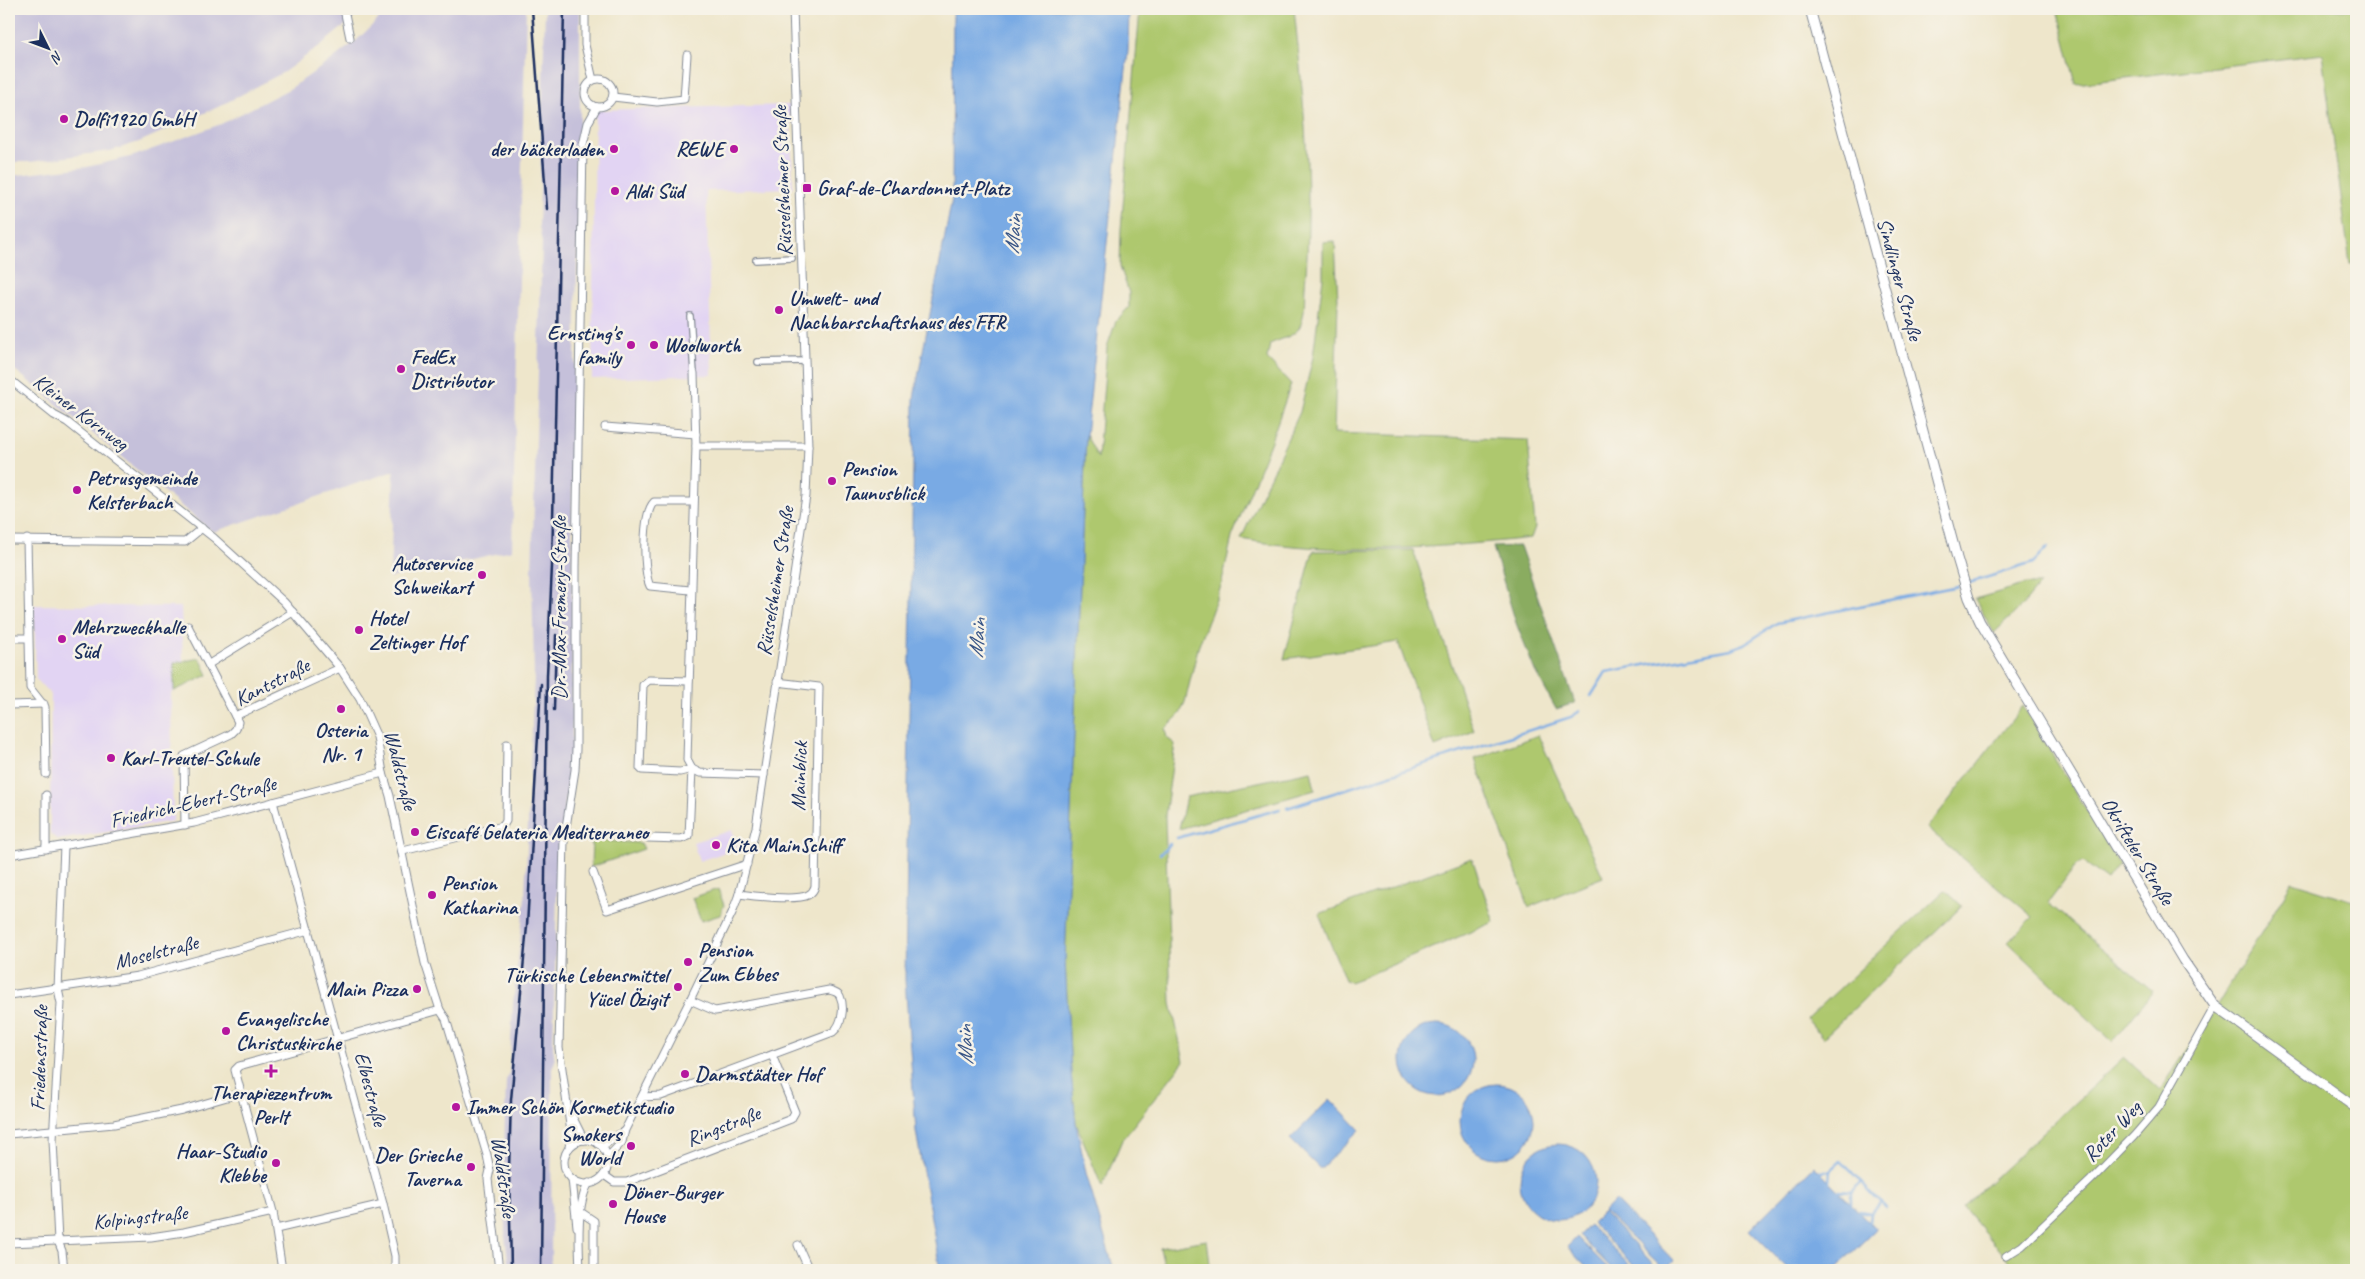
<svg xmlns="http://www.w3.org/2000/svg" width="2365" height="1279" viewBox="0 0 2365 1279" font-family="Caveat,sans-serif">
	<rect width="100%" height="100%" fill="#f7f3e8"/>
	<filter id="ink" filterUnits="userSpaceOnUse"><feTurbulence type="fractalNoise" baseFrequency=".02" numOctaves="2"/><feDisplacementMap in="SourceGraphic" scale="10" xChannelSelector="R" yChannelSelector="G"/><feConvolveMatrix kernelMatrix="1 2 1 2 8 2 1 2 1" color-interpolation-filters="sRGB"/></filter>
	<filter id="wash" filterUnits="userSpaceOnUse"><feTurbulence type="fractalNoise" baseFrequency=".0096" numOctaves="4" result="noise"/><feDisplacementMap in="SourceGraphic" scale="20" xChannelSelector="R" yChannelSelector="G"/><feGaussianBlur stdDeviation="1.12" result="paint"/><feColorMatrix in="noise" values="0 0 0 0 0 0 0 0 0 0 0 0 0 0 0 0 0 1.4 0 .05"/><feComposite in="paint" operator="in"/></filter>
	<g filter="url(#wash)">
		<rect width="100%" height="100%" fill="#eee6cb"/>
		<g fill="#e2d4f3">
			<polygon points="790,105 793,188 706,191 712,375 592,379 595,110"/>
			<polygon points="34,605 181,607 183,661 174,663 174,691 171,693 173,821 58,840 50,834 51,695 36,679"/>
			<polygon points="732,830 738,848 699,861 693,842"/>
		</g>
		<g fill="#c5c0da">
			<polygon points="9,9 365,9 321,45 284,72 218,107 139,142 110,151 30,162 9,162"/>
			<polygon points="389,9 526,9 512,550 390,578 394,471 213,532 9,365 9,176 87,167 134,156 221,124 291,88 330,61 357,40"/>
			<polygon points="545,9 580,9 580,119 572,503 572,754 558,853 553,1047 555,1061 552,1068 551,1270 509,1270 505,1236 504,1156 506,1080 509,1075 513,1004 525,897 534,677 532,571 542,242 539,226"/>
		</g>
		<g fill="#aec86e" stroke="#647c66">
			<path d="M1140,9H1294C1304,101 1313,194 1305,286C1304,298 1306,317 1299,328C1293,337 1280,339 1270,344L1267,359L1291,384L1271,441L1232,537L1221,586L1198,648L1185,702L1180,714L1165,729L1167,738L1175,744L1165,816L1166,851L1171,1003L1184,1061L1122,1140L1102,1187L1076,1123L1071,1073L1065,961L1086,435L1098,458L1107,347L1116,321L1129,307V293L1120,266L1121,229Z"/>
			<polygon points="2057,9 2356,9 2356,264 2350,264 2322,54 2076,84"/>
			<path d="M1335,241L1338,301L1334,433L1528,440L1535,527L1531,538C1440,548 1331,556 1241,539L1300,412L1313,357L1323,278V242Z"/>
			<polygon points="1413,550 1474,731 1435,747 1398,642 1284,659 1313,551"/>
			<polygon points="2027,584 2040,584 2022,606 1994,633 1975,599"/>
			<polygon points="200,658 208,675 174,691 174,663"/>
			<polygon points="2023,706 2119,864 2107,880 2083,862 2076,866 2048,903 2153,991 2113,1042 2008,942 2033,917 1927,828"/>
			<polygon points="1538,735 1603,877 1529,907 1475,759"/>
			<polygon points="1311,771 1315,790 1179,829 1186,797"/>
			<polygon points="592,840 641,843 644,849 591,867"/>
			<polygon points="1472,858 1494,922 1361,978 1350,982 1345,980 1319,914"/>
			<polygon points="2292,882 2356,902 2356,1270 2017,1270 1963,1207 2124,1057 2160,1090 2212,1014"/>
			<polygon points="718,889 724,905 720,915 701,921 692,898"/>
			<polygon points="1945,890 1962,906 1823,1038 1807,1019"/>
			<polygon points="1207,1240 1210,1264 1181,1270 1165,1270 1160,1248"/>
		</g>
		<polygon fill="#8aac61" stroke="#526e60" points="1520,546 1575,703 1556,709 1535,671 1516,623 1493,547"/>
		<g fill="#79aae4" stroke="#4a6ca1">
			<polygon points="953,9 1129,9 1128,51 1086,435 1065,961 1071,1073 1076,1123 1086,1173 1114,1270 940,1270 916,1131 905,980 914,398 952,199"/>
			<circle cx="1437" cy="1060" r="36"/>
			<circle cx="1497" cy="1121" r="37"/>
			<polygon points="1330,1099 1360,1130 1320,1169 1290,1139"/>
			<circle cx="1558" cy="1182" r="38"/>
			<polygon points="1814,1166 1876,1229 1834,1270 1789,1270 1749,1230"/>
			<polygon points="1615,1200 1674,1261 1665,1270 1604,1211"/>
			<polygon points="1603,1212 1659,1270 1638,1270 1592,1223"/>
			<polygon points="1590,1225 1634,1270 1613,1270 1579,1235"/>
			<polygon points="1577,1237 1610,1270 1589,1270 1567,1247"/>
		</g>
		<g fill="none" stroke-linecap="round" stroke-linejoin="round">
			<g stroke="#79aae4" stroke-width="2.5">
				<polyline points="1969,583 2033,563 2048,547"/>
				<polyline points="1591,696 1606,672 1731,649 1745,644 1777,623 1958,586"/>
				<polyline points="1287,808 1571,717 1580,711"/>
				<polyline points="1177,838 1280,809"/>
				<polyline points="1160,854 1170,844"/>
				<polyline points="1820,1172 1830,1171"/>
				<polyline points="1829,1181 1830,1171 1841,1161 1886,1208"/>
				<polyline points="1838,1191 1851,1192"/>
				<polyline points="1851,1203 1851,1192 1861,1182"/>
				<polyline points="1859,1211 1871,1213"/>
				<polyline points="1870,1222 1871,1213 1881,1202"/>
			</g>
		</g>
	</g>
	<g filter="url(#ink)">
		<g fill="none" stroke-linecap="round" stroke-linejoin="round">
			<g stroke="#848a94" stroke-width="8">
				<g id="pedestrian">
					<polyline points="756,260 792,258"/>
					<polyline points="690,316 694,373"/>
					<polyline points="758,362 805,361"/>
				</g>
			</g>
			<g stroke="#848a94" stroke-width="9">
				<g id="minor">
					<polyline points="344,9 350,38"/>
					<polyline points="585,9 585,45 593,80"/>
					<circle cx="599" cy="93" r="14"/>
					<polyline points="613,97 657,102 684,99 687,55"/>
					<polyline points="694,373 696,446"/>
					<polyline points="9,379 54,415 67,422 214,538 284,602 340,668 360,699 377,737 383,773 390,796 425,963 440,1010 446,1019 487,1155 490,1170 488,1179 499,1270"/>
					<polyline points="605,427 696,434"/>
					<polyline points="27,539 30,688 45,707 46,774"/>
					<polyline points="9,540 185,542 202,528"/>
					<path d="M690,590L650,586C643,573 642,513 654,502H693"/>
					<polyline points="9,638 28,638"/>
					<polyline points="209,664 293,612"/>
					<polyline points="9,705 44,704"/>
					<polyline points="235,716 340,668"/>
					<polyline points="764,775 700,773 692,769 687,760 696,446 808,446"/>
					<polyline points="273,802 383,1204 395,1256 395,1270"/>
					<polyline points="185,825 184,756 231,734 236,729 238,722 188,626"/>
					<polyline points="648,838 681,839 689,836 692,769 680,772 642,770 640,768 643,685 649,680 689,681"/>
					<polyline points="64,846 58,989 61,1003 53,1140 58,1241 62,1251 64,1270"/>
					<polyline points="46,849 46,795"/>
					<polyline points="403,851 503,826 506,821 507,744"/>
					<polyline points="9,855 194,823 383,773"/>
					<polyline points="593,872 607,910 747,864"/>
					<path d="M739,894C753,896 797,901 808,895C812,893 814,890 815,886L819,687L777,682"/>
					<polyline points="9,995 138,976 309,930"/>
					<polyline points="241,1093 273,1212 282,1270"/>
					<path d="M642,1097L661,1096L833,1032C842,1025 845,1007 840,996C838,992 833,991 829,990L721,1010L715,1011L690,1000"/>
					<polyline points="572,1116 584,1140"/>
					<polyline points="9,1134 114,1124 182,1110 241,1093 235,1070 239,1066 440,1010"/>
					<circle cx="586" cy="1162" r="22"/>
					<polyline points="598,1144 604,1145 624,1131"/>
					<polyline points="569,1148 571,1132 559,1048 564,840 575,770 576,749 576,567 583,145 588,123 597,107"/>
					<polyline points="607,1158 622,1142 625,1130 690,1000 732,913 739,894 756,827 806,496 808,446 793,9"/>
					<polyline points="604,1175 614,1182 627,1182 791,1119 795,1112 772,1055"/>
					<polyline points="572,1179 577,1227"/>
					<polyline points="582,1213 594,1221 594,1270"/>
					<polyline points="276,1229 383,1204"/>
					<polyline points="9,1243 151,1237 184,1232 273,1212"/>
					<polyline points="798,1245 809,1270"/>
					<polyline points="2006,1256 2022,1246 2091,1180 2134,1136 2159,1107 2215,1006"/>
					<path d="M580,1270C579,1247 576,1203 589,1183"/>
				</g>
			</g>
			<g stroke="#848a94" stroke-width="11">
				<polyline id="tertiary" points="1810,9 1957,558 1969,598 1980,622 2183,960 2215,1006 2356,1108"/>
			</g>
			<use href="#pedestrian" stroke="#fff" stroke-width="5.5"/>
			<use href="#minor" stroke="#fff" stroke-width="7"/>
			<use href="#tertiary" stroke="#fff" stroke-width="9"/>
			<g stroke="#1b2f5e" stroke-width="2.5">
				<polyline points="532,9 547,209"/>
				<polyline points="554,710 556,635"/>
				<polyline points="511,1270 509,1169 511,1100 527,926 541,684"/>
				<polyline points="541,1270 547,675 552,566 564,9"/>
			</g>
		</g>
	</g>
	<g fill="#b5179e" stroke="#f7f3e8" stroke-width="2">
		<circle cx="64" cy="119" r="5"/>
		<circle cx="614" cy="149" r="5"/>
		<circle cx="734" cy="149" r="5"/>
		<rect x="802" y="183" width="10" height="10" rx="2.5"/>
		<circle cx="615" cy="191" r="5"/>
		<circle cx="779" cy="310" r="5"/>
		<circle cx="631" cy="345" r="5"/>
		<circle cx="654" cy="345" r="5"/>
		<circle cx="401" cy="369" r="5"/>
		<circle cx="832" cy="481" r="5"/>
		<circle cx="77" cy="490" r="5"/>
		<circle cx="482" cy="575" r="5"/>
		<circle cx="359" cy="630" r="5"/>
		<circle cx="62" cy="639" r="5"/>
		<circle cx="341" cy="709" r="5"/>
		<circle cx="111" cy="758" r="5"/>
		<circle cx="415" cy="832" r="5"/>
		<circle cx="716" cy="845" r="5"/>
		<circle cx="432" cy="895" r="5"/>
		<circle cx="688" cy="962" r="5"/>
		<circle cx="678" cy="987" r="5"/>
		<circle cx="417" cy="989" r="5"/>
		<circle cx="226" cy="1031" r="5"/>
		<path d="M268.5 1063.5h5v5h5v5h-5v5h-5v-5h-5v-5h5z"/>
		<circle cx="685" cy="1074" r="5"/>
		<circle cx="456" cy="1107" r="5"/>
		<circle cx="631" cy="1146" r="5"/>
		<circle cx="276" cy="1163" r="5"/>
		<circle cx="471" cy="1167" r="5"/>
		<circle cx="613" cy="1204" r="5"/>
	</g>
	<g text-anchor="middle" stroke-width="5" stroke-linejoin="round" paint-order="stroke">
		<g font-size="21" font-weight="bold" fill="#1b2f5e" stroke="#f7f3e8" text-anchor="start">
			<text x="74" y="126">Dolfi1920 GmbH</text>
			<text x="604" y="156" text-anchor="end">der bäckerladen</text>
			<text x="724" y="156" text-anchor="end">REWE</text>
			<text x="817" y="195">Graf-de-Chardonnet-Platz</text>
			<text x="625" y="198">Aldi Süd</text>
			<text x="789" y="305">Umwelt- und<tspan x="789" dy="24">Nachbarschaftshaus des FFR</tspan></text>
			<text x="621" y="340" text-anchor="end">Ernsting's<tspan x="621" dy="24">family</tspan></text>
			<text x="664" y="352">Woolworth</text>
			<text x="411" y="364">FedEx<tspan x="411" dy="24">Distributor</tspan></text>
			<text x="842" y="476">Pension<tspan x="842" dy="24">Taunusblick</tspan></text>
			<text x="87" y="485">Petrusgemeinde<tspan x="87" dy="24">Kelsterbach</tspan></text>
			<text x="472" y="570" text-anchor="end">Autoservice<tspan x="472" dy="24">Schweikart</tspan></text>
			<text x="369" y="625">Hotel<tspan x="369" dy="24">Zeltinger Hof</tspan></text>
			<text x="72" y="634">Mehrzweckhalle<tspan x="72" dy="24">Süd</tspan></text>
			<text x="341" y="737" text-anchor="middle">Osteria<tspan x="341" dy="24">Nr. 1</tspan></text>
			<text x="121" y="765">Karl-Treutel-Schule</text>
			<text x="425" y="839">Eiscafé Gelateria Mediterraneo</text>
			<text x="726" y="852">Kita MainSchiff</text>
			<text x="442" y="890">Pension<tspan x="442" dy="24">Katharina</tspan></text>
			<text x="698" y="957">Pension<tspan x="698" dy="24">Zum Ebbes</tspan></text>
			<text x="668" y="982" text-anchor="end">Türkische Lebensmittel<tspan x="668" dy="24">Yücel Özigit</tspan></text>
			<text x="407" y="996" text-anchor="end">Main Pizza</text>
			<text x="236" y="1026">Evangelische<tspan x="236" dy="24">Christuskirche</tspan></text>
			<text x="695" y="1081">Darmstädter Hof</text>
			<text x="271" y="1100" text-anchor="middle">Therapiezentrum<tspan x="271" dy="24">Perlt</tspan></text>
			<text x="466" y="1114">Immer Schön Kosmetikstudio</text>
			<text x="621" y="1141" text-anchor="end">Smokers<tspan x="621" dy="24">World</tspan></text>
			<text x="266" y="1158" text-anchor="end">Haar-Studio<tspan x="266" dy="24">Klebbe</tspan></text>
			<text x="461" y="1162" text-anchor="end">Der Grieche<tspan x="461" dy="24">Taverna</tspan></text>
			<text x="623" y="1199">Döner-Burger<tspan x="623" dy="24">House</tspan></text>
		</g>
		<g font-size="21" fill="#1b2f5e" stroke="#f7f3e8">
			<text transform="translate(782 181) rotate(-92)" y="7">Rüsselsheimer Straße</text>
			<text transform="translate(1900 279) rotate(75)" y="7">Sindlinger Straße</text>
			<text transform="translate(81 412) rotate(37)" y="7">Kleiner Kornweg</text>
			<text transform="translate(775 581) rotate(-81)" y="7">Rüsselsheimer Straße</text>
			<text transform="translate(559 608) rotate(-90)" y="7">Dr.-Max-Fremery-Straße</text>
			<text transform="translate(272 682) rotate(-27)" y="7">Kantstraße</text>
			<text transform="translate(401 770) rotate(76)" y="7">Waldstraße</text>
			<text transform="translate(799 776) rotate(-88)" y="7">Mainblick</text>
			<text transform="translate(193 802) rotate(-13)" y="7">Friedrich-Ebert-Straße</text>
			<text transform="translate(2138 851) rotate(59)" y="7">Okrifteler Straße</text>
			<text transform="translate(156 952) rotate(-14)" y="7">Moselstraße</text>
			<text transform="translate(39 1058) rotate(-88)" y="7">Friedensstraße</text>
			<text transform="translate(371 1089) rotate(75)" y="7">Elbestraße</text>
			<text transform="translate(723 1126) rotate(-21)" y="7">Ringstraße</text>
			<text transform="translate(2112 1131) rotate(-47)" y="7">Roter Weg</text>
			<text transform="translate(504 1177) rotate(82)" y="7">Waldstraße</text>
			<text transform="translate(140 1217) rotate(-6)" y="7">Kolpingstraße</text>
		</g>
		<g font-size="22" font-style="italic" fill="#375486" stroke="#f7f3e8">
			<text transform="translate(1012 234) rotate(-85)" y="8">Main</text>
			<text transform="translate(976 638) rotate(-85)" y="8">Main</text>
			<text transform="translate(964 1045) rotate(-92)" y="8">Main</text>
		</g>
	</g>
	<rect width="2365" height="1279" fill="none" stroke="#f7f3e8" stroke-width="30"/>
	<g transform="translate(48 48) rotate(132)" stroke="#f7f3e8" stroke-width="4" paint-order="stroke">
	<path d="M0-4L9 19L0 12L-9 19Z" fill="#1b2f5e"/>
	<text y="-8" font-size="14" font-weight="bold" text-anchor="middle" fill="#1b2f5e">N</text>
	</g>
</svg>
